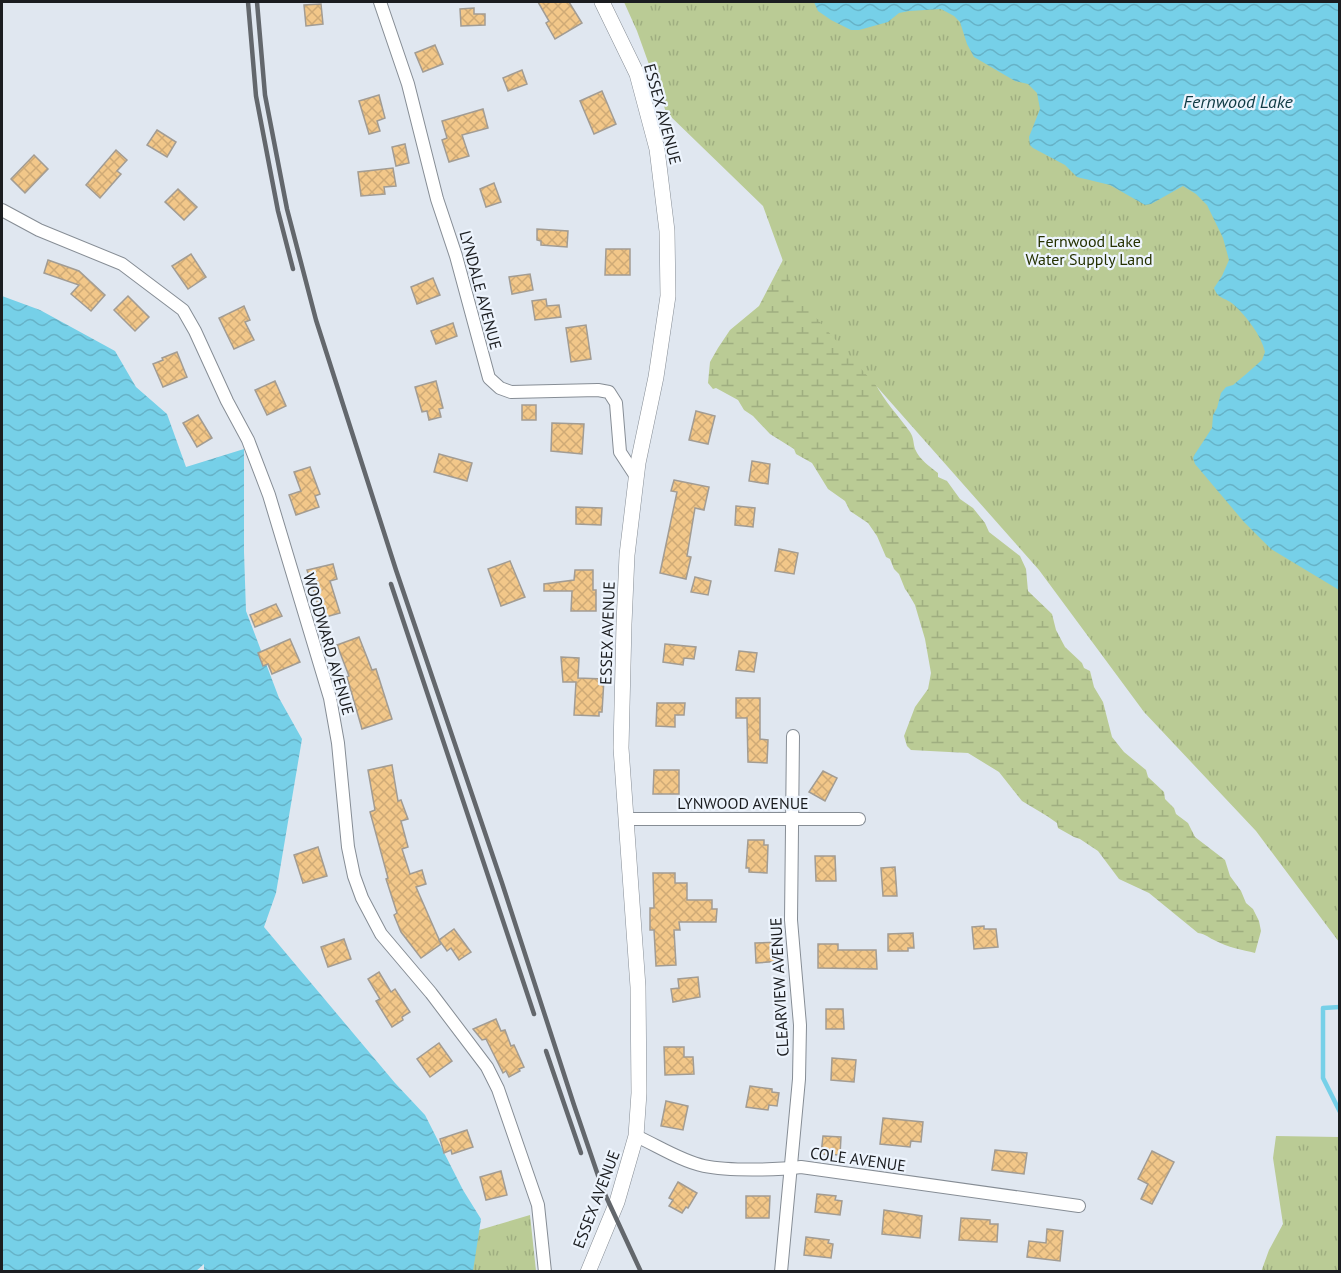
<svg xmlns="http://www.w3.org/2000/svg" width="1341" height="1273" viewBox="0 0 1341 1273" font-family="'PT Sans',sans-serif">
	<defs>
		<pattern id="wetland-marsh" width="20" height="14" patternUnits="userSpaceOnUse" patternTransform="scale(1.5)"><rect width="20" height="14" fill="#bacb95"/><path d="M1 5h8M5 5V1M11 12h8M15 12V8" fill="none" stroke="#9fae80"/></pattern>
		<pattern id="park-tufts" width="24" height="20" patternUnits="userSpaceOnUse" patternTransform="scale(1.5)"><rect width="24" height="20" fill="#bacb95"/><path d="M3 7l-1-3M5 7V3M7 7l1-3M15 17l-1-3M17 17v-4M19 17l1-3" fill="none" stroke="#9fae80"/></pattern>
		<pattern id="water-waves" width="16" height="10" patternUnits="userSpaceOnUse" patternTransform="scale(1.5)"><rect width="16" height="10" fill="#76d0e8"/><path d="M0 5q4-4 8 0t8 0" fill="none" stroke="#66b2c7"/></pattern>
		<pattern id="building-cross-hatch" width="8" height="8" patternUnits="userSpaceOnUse" patternTransform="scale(1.5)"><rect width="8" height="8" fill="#f2c789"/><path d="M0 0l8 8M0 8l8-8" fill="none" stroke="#cfaa76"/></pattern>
	</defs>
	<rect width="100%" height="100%" fill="#e0e7f0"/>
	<path fill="url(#wetland-marsh)" d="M786,254L875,383C884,401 898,415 910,432C914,438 913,443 915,449C920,460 929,466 938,473V477L947,481L960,499L973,508L985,523L989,532L1020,556L1026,569L1028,591L1052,614L1056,630L1065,647L1082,663L1084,668L1090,671L1094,687L1103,702L1112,737L1124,752L1146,770L1148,777L1164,792L1165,799L1174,808L1176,814L1188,823L1195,837L1225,860L1230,876L1241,891L1246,903L1253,909L1259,921L1261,931L1255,953C1243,950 1227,947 1216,941C1209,938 1206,934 1198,933L1149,893L1119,879L1098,851L1080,839L1074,837L1058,828L1057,823L1047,816L1022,801L999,772L968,753L911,750L907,746L904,736L915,707L928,689L931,673L925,639L915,605L908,593L905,589L899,574L894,569L890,559L886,557L877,536L868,523L850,511L845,501L828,489L812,463L796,454L794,449L770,434L753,416L744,410L738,400L716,388L713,389L708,383L710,362L718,348L730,330L759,306Z"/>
	<g fill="url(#park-tufts)">
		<polygon points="624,2 1339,2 1339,942 1256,831 1144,712 1039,570 795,294 763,206 666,112 637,31"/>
		<polygon points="1276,1136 1339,1137 1339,1271 1261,1272 1269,1250 1283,1224 1273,1158"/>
		<polygon points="530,1215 536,1271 366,1272 367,1263"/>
	</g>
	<g fill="url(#water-waves)">
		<path d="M814,2H1339V590L1271,549L1244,522L1195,464L1193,458L1195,454L1212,428L1213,415L1217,408L1221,393L1226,387L1233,385L1245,375L1262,360L1265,352C1261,335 1247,317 1234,305C1226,297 1218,300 1214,288L1222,276L1229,260L1223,238L1207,205L1196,194L1183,186L1151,204L1145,205L1110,185L1077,177L1065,165L1033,148L1030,145L1029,137L1040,109L1037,93L1028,84L1015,81L974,57L967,44L960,22L954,16L941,9L909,11L899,13L888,22L859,30H851L831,20L818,11Z"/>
		<polygon points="2,296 40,310 115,351 136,387 167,414 186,467 244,449 244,552 246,611 279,698 302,739 276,893 264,927 395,1083 425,1115 463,1190 481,1219 473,1271 204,1271 204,1264 195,1272 2,1271"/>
	</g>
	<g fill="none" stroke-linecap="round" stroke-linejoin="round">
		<polyline stroke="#76d0e8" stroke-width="4.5" points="1340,1007 1323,1008 1323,1078 1340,1112"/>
	</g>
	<g fill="url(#building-cross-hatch)" stroke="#a29c93" stroke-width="1.5">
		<polygon points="538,2 569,2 582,23 555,39 546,23 549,21"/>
		<polygon points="321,4 323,24 306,26 304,5"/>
		<polygon points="474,8 474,14 485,14 485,25 461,26 460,9"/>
		<polygon points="435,45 443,64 423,72 415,53"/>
		<polygon points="522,70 527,84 508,91 503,78"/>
		<polygon points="602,91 616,124 594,134 580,101"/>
		<polygon points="379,95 385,118 377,121 380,131 369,134 359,101"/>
		<polygon points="483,109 488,128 462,135 469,156 449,162 442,140 447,138 442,121"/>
		<polygon points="157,130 176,142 167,157 147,145"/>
		<polygon points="405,144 409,163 396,166 392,147"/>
		<polygon points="116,150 127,160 117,171 121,174 100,198 86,185"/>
		<polygon points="34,155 48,169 25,193 11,179"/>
		<polygon points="393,168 396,186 384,187 385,194 361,196 358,172"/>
		<polygon points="494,183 501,202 486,207 480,189"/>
		<polygon points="178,189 197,207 184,220 165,202"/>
		<polygon points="537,229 568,231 567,247 541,245 541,241 537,240"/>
		<polygon points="606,249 630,249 630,275 605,275"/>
		<polygon points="191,254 206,277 188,289 172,266"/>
		<polygon points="48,260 79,271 105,295 91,311 71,294 79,285 44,273"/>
		<polygon points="530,274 533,290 512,294 509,277"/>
		<polygon points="433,278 440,295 417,304 411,287"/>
		<polygon points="128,296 149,317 135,331 114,310"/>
		<polygon points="546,299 547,306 559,305 561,317 535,320 532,301"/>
		<polygon points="244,306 250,320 245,322 254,340 234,349 219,318"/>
		<polygon points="453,323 457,336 436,344 431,331"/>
		<polygon points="586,325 591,359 571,362 566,328"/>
		<polygon points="177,352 187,377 163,387 153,364 163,360 162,358"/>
		<polygon points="275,381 286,406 267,415 255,390"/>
		<polygon points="436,381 443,408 439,409 441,417 429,420 427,411 422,412 415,387"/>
		<rect x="522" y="405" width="14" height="15"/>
		<polygon points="696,411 715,416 708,444 689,440"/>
		<polygon points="198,415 212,438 197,447 183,423"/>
		<polygon points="552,423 584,424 582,454 551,451"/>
		<polygon points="439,454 472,463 467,481 434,472"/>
		<polygon points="752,461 770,464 768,484 749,481"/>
		<polygon points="310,467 320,494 315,496 319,507 296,515 289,495 301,491 294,472"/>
		<polygon points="674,480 709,487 704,510 695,508 687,556 691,557 686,579 660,573 677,492 671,491"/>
		<polygon points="736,506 755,508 753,527 735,525"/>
		<polygon points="576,507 602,508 601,525 576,524"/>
		<polygon points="779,549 798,553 794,574 775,571"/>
		<polygon points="510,561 525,597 501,606 488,569"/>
		<polygon points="333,564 337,579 330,581 340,613 322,618 307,570"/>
		<polygon points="575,570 593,570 593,590 596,590 596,611 571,611 572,591 544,591 544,584 574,580"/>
		<polygon points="695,577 711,581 708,595 691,592"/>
		<polygon points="276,604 282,616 255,627 250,615"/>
		<polygon points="359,637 372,670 376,669 392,719 362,729 347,677 349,676 337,645"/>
		<polygon points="290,639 300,662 272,674 268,664 263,666 258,653"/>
		<polygon points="665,644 696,647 694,659 684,658 683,665 663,662"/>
		<polygon points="739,651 757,653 754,672 736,670"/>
		<polygon points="561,657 579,658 578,678 604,679 602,712 599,712 599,716 574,715 576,682 563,682"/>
		<polygon points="736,698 760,698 760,739 768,740 767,763 748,762 747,718 736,718"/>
		<polygon points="657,703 685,703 684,715 675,715 675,727 656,726"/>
		<polygon points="392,765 398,801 401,800 408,819 401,821 408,847 402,849 410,874 422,870 426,884 416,887 441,944 421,958 401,932 394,915 397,913 386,879 388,878 370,812 375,810 368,770"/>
		<polygon points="654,770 679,770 679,794 653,794"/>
		<polygon points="823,771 837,778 825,801 809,792"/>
		<polygon points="748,840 764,840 764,845 768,845 767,873 749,872 749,868 746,868"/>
		<polygon points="318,847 327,876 303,883 294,855"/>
		<polygon points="815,856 835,856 836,881 816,881"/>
		<polygon points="895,867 897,896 883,896 881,868"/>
		<polygon points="653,873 675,873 675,883 687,883 687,900 712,900 712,909 717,909 716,922 679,922 680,930 674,930 676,965 656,966 654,930 650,930 650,908 654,908"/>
		<polygon points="984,926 984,929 996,929 998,947 974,949 972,927"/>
		<polygon points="454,929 471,952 459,960 451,948 447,951 439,940"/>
		<polygon points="913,933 914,948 908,948 908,951 888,951 888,934"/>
		<polygon points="344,939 351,959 328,967 321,947"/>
		<polygon points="781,942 782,961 756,963 755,943"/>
		<polygon points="818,944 838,944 838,950 876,950 877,969 818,968"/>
		<polygon points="379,972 391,992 395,989 410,1012 402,1017 403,1020 392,1027 376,1001 380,999 368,979"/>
		<polygon points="698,977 700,997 673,1002 671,989 679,988 678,979"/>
		<polygon points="826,1009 843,1009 844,1029 826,1029"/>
		<polygon points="496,1019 501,1031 505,1030 511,1046 514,1045 524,1067 519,1069 520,1071 509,1077 506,1071 503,1073 486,1039 482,1040 473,1029"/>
		<polygon points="439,1043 452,1061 430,1077 417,1059"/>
		<polygon points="664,1047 684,1047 684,1057 693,1057 694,1074 665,1075"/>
		<polygon points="832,1058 856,1060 854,1082 831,1080"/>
		<polygon points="750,1086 772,1089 772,1092 779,1093 777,1106 769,1105 768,1110 746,1107"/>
		<polygon points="666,1101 688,1106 683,1130 661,1126"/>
		<polygon points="883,1118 923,1122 921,1142 911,1141 910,1147 880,1144"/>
		<polygon points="467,1130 473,1147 452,1154 451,1150 444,1153 440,1139"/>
		<polygon points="823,1136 841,1137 840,1155 821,1154"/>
		<polygon points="995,1150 1027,1153 1024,1174 992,1170"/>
		<polygon points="1152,1151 1174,1162 1152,1204 1141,1199 1148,1184 1138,1179"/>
		<polygon points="501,1171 507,1195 486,1200 480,1177"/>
		<polygon points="678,1182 697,1193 688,1208 686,1207 682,1213 669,1206 673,1200 669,1198"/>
		<polygon points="817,1194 836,1196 835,1200 842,1201 840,1215 815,1212"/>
		<polygon points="746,1196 770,1196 769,1218 746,1218"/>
		<polygon points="884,1210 922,1216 920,1238 882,1234"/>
		<polygon points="961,1218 990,1220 990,1224 998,1224 997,1242 959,1240"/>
		<polygon points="1047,1229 1063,1231 1060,1261 1027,1257 1029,1241 1046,1243"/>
		<polygon points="806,1237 829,1240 828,1243 833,1244 831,1258 804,1255"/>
	</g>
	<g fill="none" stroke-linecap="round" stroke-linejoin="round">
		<g stroke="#868d95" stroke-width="14">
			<g id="minor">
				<polyline points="380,2 408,84 437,199 456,256 489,378 500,388 511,392 598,390 609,392 616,403 620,452 637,478"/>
				<polyline points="2,210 39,230 122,264 183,310 195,331 227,401 248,440 269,495 330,698 338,743 348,847 354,876 362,898 381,934 431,993 487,1067 498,1089 538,1205 545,1272"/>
				<polyline points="627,819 859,819"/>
				<path d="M636,1136C658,1146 681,1161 704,1166C728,1171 777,1170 801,1167L1079,1206"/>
				<polyline points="781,1272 799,1079 800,1025 791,920 793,736"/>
			</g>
		</g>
		<g stroke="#868d95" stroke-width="16">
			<polyline id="tertiary" points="588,1272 617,1202 636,1136 639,1093 638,987 621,748 624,624 627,555 638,463 656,377 668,296 667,231 657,149 637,74 602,2"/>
		</g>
		<use href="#minor" stroke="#fff" stroke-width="12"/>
		<use href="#tertiary" stroke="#fff" stroke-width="15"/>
		<g stroke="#63676c" stroke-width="4.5">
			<polyline points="248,2 256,96 278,211 293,269"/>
			<polyline points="257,2 265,95 287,209 316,320 396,570 502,883 574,1105 603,1190 641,1272"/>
			<polyline points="391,584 534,1014"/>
			<polyline points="546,1051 581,1153"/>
		</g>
	</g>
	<g text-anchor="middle" stroke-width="4.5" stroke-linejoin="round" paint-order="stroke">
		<g font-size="16" fill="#1b1d20" stroke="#edf4fd">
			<text transform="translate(663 114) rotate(75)" y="6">ESSEX AVENUE</text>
			<text transform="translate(481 290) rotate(75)" y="6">LYNDALE AVENUE</text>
			<text transform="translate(607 633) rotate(-88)" y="6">ESSEX AVENUE</text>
			<text transform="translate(329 644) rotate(74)" y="6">WOODWARD AVENUE</text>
			<text x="743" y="809">LYNWOOD AVENUE</text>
			<text transform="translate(779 987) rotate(-93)" y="6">CLEARVIEW AVENUE</text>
			<text transform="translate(858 1159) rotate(8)" y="6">COLE AVENUE</text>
			<text transform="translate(596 1199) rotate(-69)" y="6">ESSEX AVENUE</text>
		</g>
		<g font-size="16" fill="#253100" stroke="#edf4fd">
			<text x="1089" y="247">Fernwood Lake<tspan x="1089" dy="18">Water Supply Land</tspan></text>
		</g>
		<g font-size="18" font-style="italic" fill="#0f3a44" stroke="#edf4fd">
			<text x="1238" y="108">Fernwood Lake</text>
		</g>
	</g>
	<rect width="1341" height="1273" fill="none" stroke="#1b1d20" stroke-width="6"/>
</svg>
